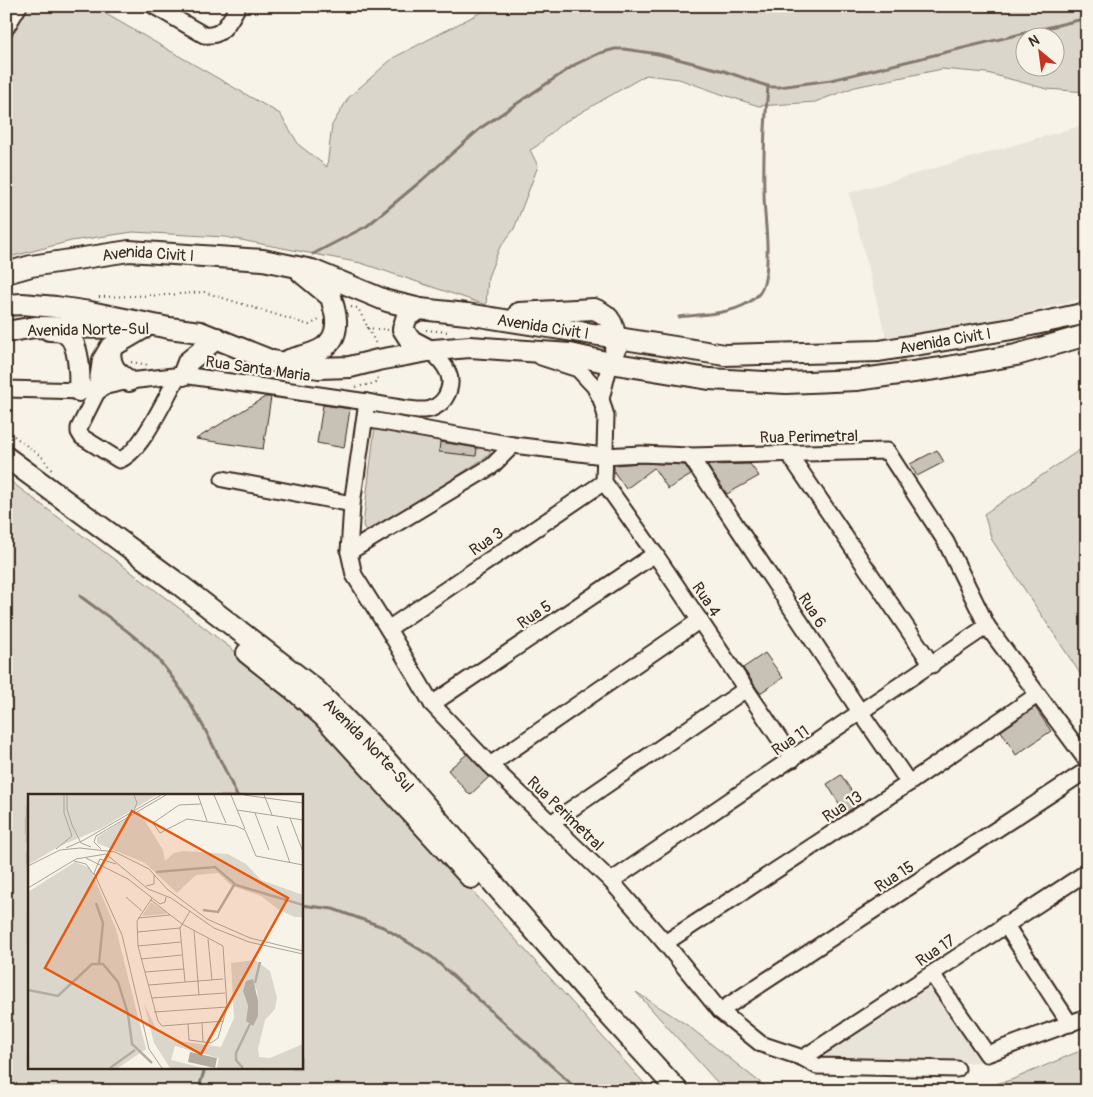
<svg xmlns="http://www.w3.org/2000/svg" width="1093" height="1097" viewBox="0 0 1093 1097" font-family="Pangolin,sans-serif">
	<rect width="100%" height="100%" fill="#f7f3e8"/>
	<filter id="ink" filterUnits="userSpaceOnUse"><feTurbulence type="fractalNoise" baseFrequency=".02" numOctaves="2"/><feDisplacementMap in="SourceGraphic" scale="10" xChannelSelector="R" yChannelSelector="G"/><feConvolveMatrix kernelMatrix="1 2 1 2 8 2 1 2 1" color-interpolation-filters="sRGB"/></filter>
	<g filter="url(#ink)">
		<g fill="#e9e4d9">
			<polygon points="1087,124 1087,297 975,326 886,337 849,193"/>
			<polygon points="929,983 983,1062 911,1065 818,1064 836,1045"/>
		</g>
		<g fill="#dbd6cb" stroke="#8b8074" fill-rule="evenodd">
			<path d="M24,6H92L280,114L299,145L327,167L332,125L349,97L393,58L493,6H1087V92L1047,89L987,73L942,69L855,87L815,102L759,106L724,95L679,79L646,75L561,124L537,146L530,150L538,166L514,229L499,249L488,277L486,305L361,263L225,237L133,232L71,241L6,258V38ZM1026,38H1056V68H1026Z"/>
			<polygon points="375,426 492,449 489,455 376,530 370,532 365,530 363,525"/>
			<polygon points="1087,445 1087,684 992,540 984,514"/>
			<path d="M6,478L183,611L265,675L351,755L651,1091H6ZM29,796H301V1068H29Z"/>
			<polygon points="636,992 687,1025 771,1091 725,1091"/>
			<polygon points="1087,1048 1087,1090 968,1091 1011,1080"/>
		</g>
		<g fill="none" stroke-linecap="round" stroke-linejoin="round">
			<g stroke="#84786c" stroke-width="3">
				<polyline points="313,254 367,226 421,181 482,127 576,64 600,53 615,49 624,49 658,54 724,71 770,87 779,87 831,80 1087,18"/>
				<path d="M679,317C704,314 736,315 756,297C762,292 765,281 766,273C770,247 764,219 764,193C763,157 765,121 768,86"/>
				<path d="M80,596C106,616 135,634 157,658C192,699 215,747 237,796"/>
				<polyline points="301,905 333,909 383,927 432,957 579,1091"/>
				<polyline points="198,1091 205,1068"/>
			</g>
		</g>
		<g fill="#c8c1b6" stroke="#3b2a1e">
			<polygon points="265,397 271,397 263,449 196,439"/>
			<polygon points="323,405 350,409 344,448 317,443"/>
			<polygon points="440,442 477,448 476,456 439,452"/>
			<polygon points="937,450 944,462 917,476 910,464"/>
			<polygon points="641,463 685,465 691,475 668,489 654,468 626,489 614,472 614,465"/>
			<polygon points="750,464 759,476 727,494 707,465"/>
			<polygon points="765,653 783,678 760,693 743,668"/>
			<polygon points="1035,707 1051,731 1016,755 1001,731"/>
			<polygon points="467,754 489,777 470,795 448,770"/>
			<polygon points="841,775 860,804 845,813 827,784"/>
		</g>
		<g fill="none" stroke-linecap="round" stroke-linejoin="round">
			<g stroke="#3b2a1e" stroke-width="19">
				<g id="minor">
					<path d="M154,6L204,35C223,38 230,20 238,6"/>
					<polyline points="6,28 19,6"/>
					<polyline points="541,357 578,369 594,386 601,399 606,416 604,482 655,554 793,759"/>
					<path d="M99,388L79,428V432L82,437L119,460C141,454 166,396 178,376"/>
					<path d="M6,389L84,391L129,381L183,375L367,402C382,405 411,411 425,410C432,410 441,404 445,398C457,379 446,365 431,351"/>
					<polyline points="601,399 610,363"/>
					<polyline points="367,402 352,504 349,552 354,575 388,629 432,704 490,765 611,881 665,943 720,1011 761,1044 803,1058 817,1066 957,1069"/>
					<polyline points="365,419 513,445 604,456 641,454 690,456 887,451 946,542 987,626 1087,761"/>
					<polyline points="789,454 932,665"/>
					<polyline points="690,456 861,713 909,783"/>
					<polyline points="223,479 352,504"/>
					<polyline points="349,552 492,466 513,445"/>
					<polyline points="388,629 604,482"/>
					<polyline points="432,704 655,554"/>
					<polyline points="490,765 700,620"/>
					<polyline points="551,823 746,689"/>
					<polyline points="611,881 987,626"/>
					<polyline points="1005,924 1070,1024"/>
					<polyline points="665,943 909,783 1037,695"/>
					<polyline points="932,974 987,1054 1087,1017"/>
					<polyline points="720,1011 1087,770"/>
					<polyline points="803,1058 1087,872"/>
				</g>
			</g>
			<g stroke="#3b2a1e" stroke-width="24">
				<g id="major">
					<path id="s1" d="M6,273L31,266L129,251L263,260L312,270L387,301L420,309L467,314L725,355L879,351L1012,329L1087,313"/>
					<polyline points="6,305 22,304 56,307 90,312 169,328 200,332 272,361 319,368 350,367 378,360 434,350 470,347 570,354 610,363 709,379 786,383 856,380 942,368 1016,355 1087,335"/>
					<polyline points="420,309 407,316 403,329 410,340 431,351"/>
					<path d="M519,313L594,309C613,316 614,327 617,346L615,349"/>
					<path d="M49,330C54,330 61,330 65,333C80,341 80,377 79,391"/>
					<polyline points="6,332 35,327 124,328"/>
					<path d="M289,360C309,354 335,351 336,325C337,316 333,305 331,297L302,273"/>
					<polyline points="183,375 188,362 217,338"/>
					<path d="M129,381C114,371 110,367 110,348L144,328"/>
					<polyline points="99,388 103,360 109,350"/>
					<path id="s2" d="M6,457L176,582L316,690L384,758L589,993L678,1091"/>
					<polyline points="247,653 294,690 323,716 471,878"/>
				</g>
			</g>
			<g stroke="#3b2a1e" stroke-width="2" stroke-dasharray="1 4" stroke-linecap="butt">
				<polyline points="99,297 168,295 204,292 309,325 321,319"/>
				<polyline points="351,307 358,308 376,344"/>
				<polyline points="367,328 389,330"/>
				<polyline points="426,330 449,332"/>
				<polyline points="131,362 149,365"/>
				<polyline points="356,387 376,383 379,376"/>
				<polyline points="6,430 43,458 52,471"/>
			</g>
			<use href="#minor" stroke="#f7f3e8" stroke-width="15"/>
			<use href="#major" stroke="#f7f3e8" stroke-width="20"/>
		</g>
	</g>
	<g text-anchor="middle" stroke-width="4.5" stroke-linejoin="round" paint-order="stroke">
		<g font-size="16" fill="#3b2a1e" stroke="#f7f3e8">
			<text dy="6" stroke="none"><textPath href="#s1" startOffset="144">Avenida Civit I</textPath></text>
			<text dy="6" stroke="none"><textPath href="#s1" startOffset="549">Avenida Civit I</textPath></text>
			<text transform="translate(88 329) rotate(-1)" y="6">Avenida Norte-Sul</text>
			<text dy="6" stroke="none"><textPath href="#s1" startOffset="954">Avenida Civit I</textPath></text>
			<text transform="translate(258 368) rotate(8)" y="6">Rua Santa Maria</text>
			<text transform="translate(809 436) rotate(-1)" y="6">Rua Perimetral</text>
			<text transform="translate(486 541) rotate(-34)" y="6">Rua 3</text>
			<text transform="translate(707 599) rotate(56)" y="6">Rua 4</text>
			<text transform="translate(813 610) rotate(57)" y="6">Rua 6</text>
			<text transform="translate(534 614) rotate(-34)" y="6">Rua 5</text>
			<text transform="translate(790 740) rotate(-34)" y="6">Rua 11</text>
			<text dy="6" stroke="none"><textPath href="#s2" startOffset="464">Avenida Norte-Sul</textPath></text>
			<text transform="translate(842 806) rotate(-33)" y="6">Rua 13</text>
			<text transform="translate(566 813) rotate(44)" y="6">Rua Perimetral</text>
			<text transform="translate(894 876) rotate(-33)" y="6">Rua 15</text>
			<text transform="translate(935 950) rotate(-34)" y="6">Rua 17</text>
		</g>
	</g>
	<g transform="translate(28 794)">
		<rect width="275" height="275" fill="#f7f3e8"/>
		<path d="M0,1H129L74,34L30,53L0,71ZM111,17L135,56L137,67L146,59L155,57L200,60L218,70L233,86L275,101V123H267L251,116L233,102L204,92L190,79L168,81L149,99L117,69L69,49V43ZM47,68L62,74L88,135L118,255L90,274H0V98ZM123,108L138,118V120L114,122ZM227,166L242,177L249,204L247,215L237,226L230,255L231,263L242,264L275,250V274H189L191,264L147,252L143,266L175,274H142L126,249L116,209L129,237L144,246L193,253L206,224L203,169ZM220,186L229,196L230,222L218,227L220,212L215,197Z" fill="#dbd6cb" fill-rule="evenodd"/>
		<path d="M225,185L230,207V222L225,232L218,227L220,212L215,197L218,187ZM162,258L189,264L187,274L160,268Z" fill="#b4aca0"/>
		<path fill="none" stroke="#b4aca0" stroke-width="2.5" d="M128,78L187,73L208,91L275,111M68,109L75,129L71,169M175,116L190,118L206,91M227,189L232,168M0,196L30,202L64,170H75L90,188L100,220L104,250L124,269M82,274L107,256M215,274L208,266V259L222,230"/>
		<path fill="none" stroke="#aca397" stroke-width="1" d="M39,1V15L44,31L53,49L63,53M170,1L179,27M186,1L198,29M203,1L217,35M216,1L275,9M236,1L244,21M173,10L151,11L125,29L132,39L159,25L208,32L217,36L228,62L275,71M106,16L109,9L106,1M209,16L275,26M227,19L241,56M262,24L275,58M249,32L262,69M38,54L56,46L133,1M28,55L44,42L36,19V1M73,55L66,48L68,42L138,1M58,64L100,85L132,110L137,108L138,103M46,67L58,70L66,81M88,70L72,65L66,79L94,141L121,255L134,274M0,72L32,56L52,54L87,58L121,75L139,95L179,125L222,144L275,157M118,92L126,90V81M0,94L48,65L78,60L120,95L143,104L186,134L221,148L275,160M98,103L114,117M124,104L109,127L110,152L130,227L134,232L196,227M123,106L154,130L195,152L199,213L190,244L183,249L161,246L160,230M110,124L142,121M166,137L171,201M109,138L152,134M180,145L184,186M110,152L153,148M113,165L154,161M117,178L156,175M157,188L152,134L162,117M121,191L195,185M124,204L197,199M126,218L199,213M174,229L175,248"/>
		<path fill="#e8590c" fill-opacity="0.15" stroke="#e8590c" stroke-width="2.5" d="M104,17L260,104L173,260L17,174Z"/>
		<rect width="275" height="275" fill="none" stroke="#3b2a1e" stroke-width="2.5"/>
	</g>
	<rect width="1093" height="1097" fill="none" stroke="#f7f3e8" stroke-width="25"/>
	<rect x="12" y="12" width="1068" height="1072" fill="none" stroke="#3b2a1e" stroke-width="2" filter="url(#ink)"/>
	<g transform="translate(1040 52) rotate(331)"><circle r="24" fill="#f7f3e8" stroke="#aca397"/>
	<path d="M0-4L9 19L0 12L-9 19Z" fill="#c8321e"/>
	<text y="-8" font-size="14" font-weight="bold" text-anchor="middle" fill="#3b2a1e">N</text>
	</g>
</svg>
